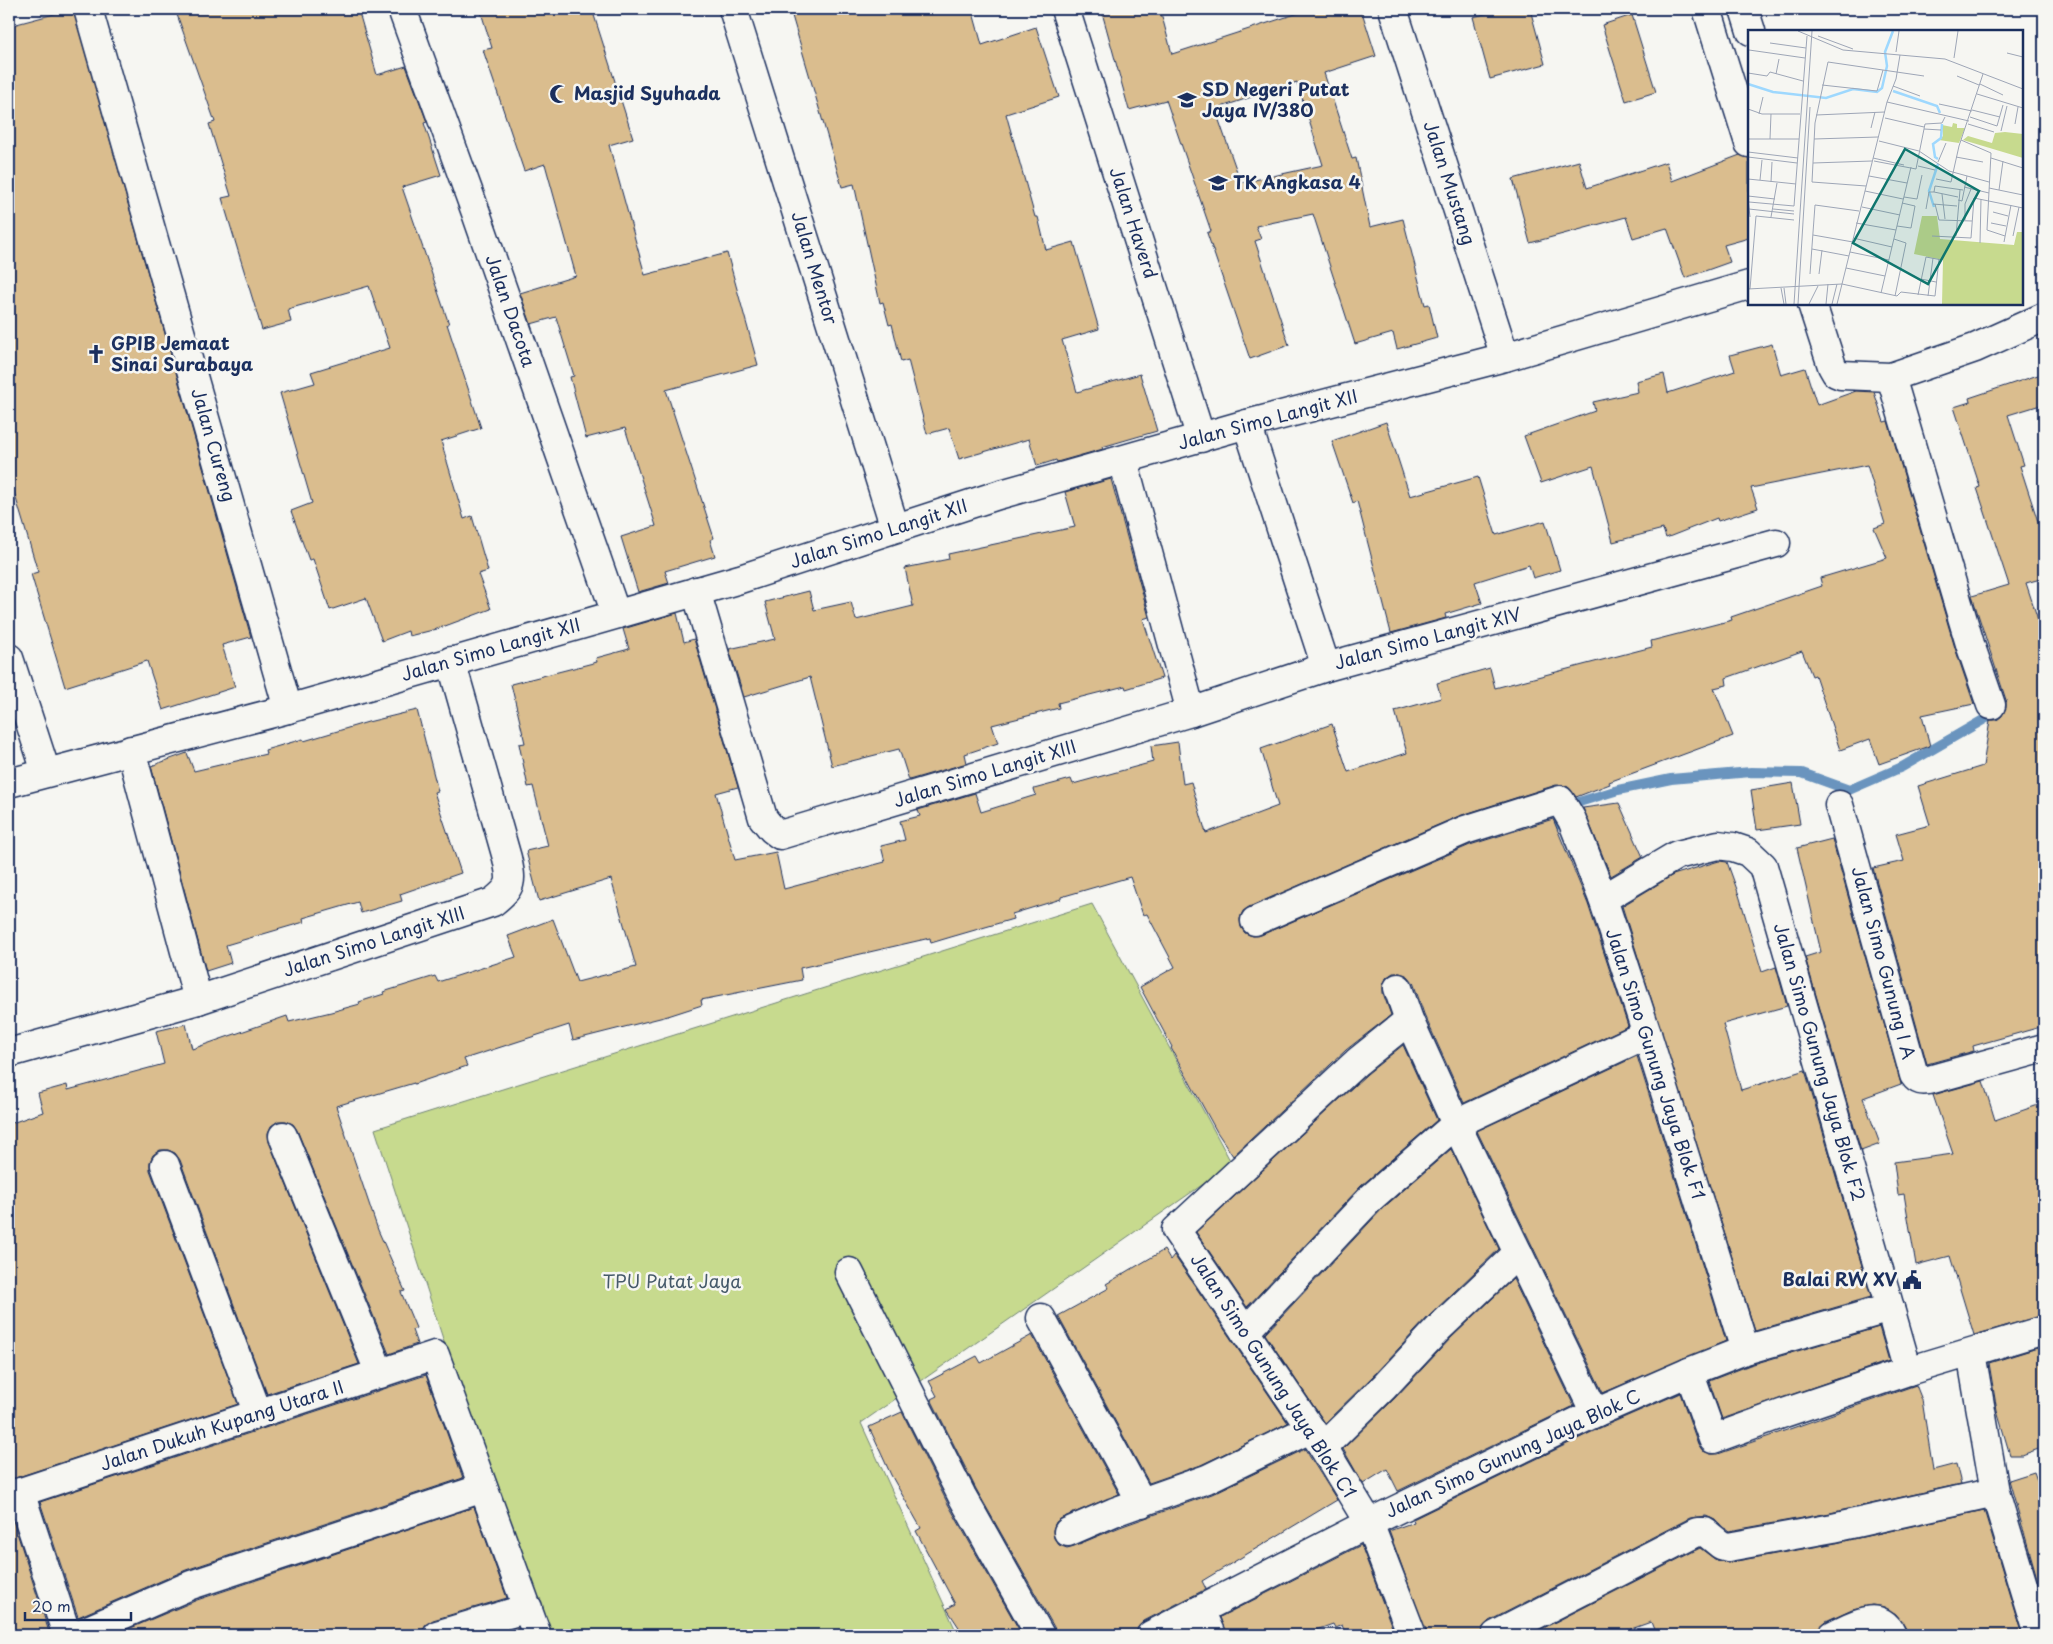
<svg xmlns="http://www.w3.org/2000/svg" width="2053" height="1644" viewBox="0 0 2053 1644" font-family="'Playpen Sans',sans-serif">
	<rect width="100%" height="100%" fill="#f6f6f2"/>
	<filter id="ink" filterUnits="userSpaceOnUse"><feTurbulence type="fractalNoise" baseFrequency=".02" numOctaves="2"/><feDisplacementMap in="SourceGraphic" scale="10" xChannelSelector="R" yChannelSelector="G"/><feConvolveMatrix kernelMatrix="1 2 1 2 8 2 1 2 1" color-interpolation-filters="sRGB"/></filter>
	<g filter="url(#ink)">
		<polygon fill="#c7da8e" stroke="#718476" points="1092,904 1232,1164 861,1423 958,1635 539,1635 375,1129"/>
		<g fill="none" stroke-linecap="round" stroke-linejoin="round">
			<polyline stroke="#6a94be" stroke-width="10" points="1547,833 1565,817 1576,803 1618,790 1671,779 1751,772 1802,773 1849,790 1902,767 1990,716 2044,708"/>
		</g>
		<g fill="#dabd8e" stroke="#1b2f5e" fill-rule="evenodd">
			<polygon points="73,9 251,637 222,645 235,687 163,710 147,661 65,687 31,574 38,572 9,475 9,26"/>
			<polygon points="175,9 358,9 377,75 406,66 427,122 424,123 441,175 402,187 449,324 447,324 481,428 441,441 464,519 472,516 488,571 478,574 491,609 437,629 409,636 408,631 382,641 366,598 330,610 313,559 309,560 291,511 312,503 280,393 315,383 311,372 390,348 369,286 288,309 291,322 262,330 222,198 231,196 209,124 215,122"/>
			<polygon points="480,9 592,9 633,138 609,145 645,275 727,253 758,365 666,390 714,538 710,540 715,556 665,571 669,583 638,592 621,537 656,526 625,428 586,438 570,377 574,376 556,317 531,324 520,293 576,276 545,164 524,171 483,50 492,48"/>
			<polygon points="790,9 972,9 982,45 1036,27 1059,97 1006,114 1035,217 1038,217 1046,250 1074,242 1099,329 1062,340 1077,392 1140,374 1157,431 1102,447 1103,449 1057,462 1056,460 1037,466 1029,439 959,459 949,428 927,434 908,360 901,362 892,324 889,325 883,302 880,303 854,184 842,187"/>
			<path d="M1101,9H1160L1172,54L1311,9H1361L1376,56L1324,73L1352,159L1356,158L1370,227L1403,219L1425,305L1429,304L1437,338L1397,349L1393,333L1355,344L1313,214L1256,226L1261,239L1255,241L1289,345L1250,359L1207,233L1211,231L1166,100L1129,110ZM1297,82L1323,165L1241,183L1215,109Z"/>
			<polygon points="1505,9 1530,9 1545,64 1490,79 1473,17"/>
			<polygon points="1632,15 1656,92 1626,101 1602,25"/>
			<polygon points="1740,155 1749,158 1749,238 1724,245 1730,262 1685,278 1667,228 1633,238 1626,217 1530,243 1513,179 1579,161 1587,188 1666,162 1672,181"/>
			<polygon points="1772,344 1781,375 1805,368 1817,405 1856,391 1874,392 1884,422 1888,421 1955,648 1974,704 1922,715 1930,746 1879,764 1870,739 1840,750 1815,675 1812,676 1802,651 1726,678 1727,685 1714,688 1733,736 1609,782 1610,784 1576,797 1568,787 1556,785 1459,816 1249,907 1243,911 1240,919 1241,927 1245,933 1253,936 1261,935 1470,845 1553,819 1588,904 1628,1026 1464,1103 1424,1014 1413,982 1408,976 1400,973 1393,973 1386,978 1383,986 1383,993 1391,1015 1346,1050 1233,1156 1217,1132 1171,1048 1172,1047 1140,987 1175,967 1147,914 1143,915 1130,877 1061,897 1061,899 1012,914 1013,919 951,937 931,943 930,938 800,968 802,980 701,1000 702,1005 668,1016 573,1040 569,1025 464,1059 467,1066 414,1084 414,1083 336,1106 378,1230 405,1291 401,1292 416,1328 412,1330 417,1344 389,1354 297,1130 293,1124 286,1121 278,1121 271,1126 268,1133 269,1142 359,1364 267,1394 180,1160 175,1153 168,1150 160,1150 153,1155 150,1162 150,1170 238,1404 9,1480 9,1124 43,1112 38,1093 67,1085 68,1090 164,1064 156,1031 186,1024 192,1049 287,1016 289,1022 331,1012 360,1004 359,1002 384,994 383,992 435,976 438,982 516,957 508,936 553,919 577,982 636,967 611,879 539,901 526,851 548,846 533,786 528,787 519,744 525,743 511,684 597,662 596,658 629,649 623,629 677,613 684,642 694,639 738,787 716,793 735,860 776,852 784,889 885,862 881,846 905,840 900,821 920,816 918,810 975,793 981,812 1036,795 1034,789 1071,779 1073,784 1153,762 1151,746 1178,742 1183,784 1191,782 1206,833 1278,806 1261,749 1332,724 1348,772 1407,753 1395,711 1441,698 1437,683 1490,668 1495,688 1652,647 1651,641 1732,620 1731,617 1822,586 1820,578 1887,558 1874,528 1885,524 1867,465 1751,488 1758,508 1718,521 1717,518 1666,538 1663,529 1613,542 1593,466 1541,483 1524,436 1595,411 1593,402 1638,392 1636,381 1664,374 1668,393 1735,371 1730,355"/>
			<polygon points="2044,373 2044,404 2008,415 2024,465 2020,466 2044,540 2044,578 2026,583 2044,638 2044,1026 1973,1046 1974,1051 1927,1064 1873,868 1904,861 1896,834 1930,825 1918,786 1983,766 1990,720 1997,720 2002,716 2006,708 2006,700 1972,596 2009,585 1977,488 1980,487 1954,407 1970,402 1969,398"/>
			<polygon points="1386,422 1410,496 1478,477 1496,535 1545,521 1560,570 1533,578 1529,565 1475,582 1482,603 1445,614 1446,618 1391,633 1357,501 1353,503 1332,441"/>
			<polygon points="1111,479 1149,617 1143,619 1162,678 1126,689 1125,686 1058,703 1059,708 992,725 998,743 965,754 967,763 909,780 899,749 832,766 810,677 744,697 729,649 775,639 765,602 809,591 814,610 851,602 856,620 913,606 905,568 949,559 948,554 1075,527 1065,492"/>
			<polygon points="417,710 438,791 434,792 461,873 400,894 402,901 361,913 358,902 303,918 304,922 226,945 231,963 206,971 151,766 187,753 194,771 266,754 265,750 303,739 304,741 368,722"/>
			<polygon points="1793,783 1800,824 1757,830 1751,790"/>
			<polygon points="1619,803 1643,857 1611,876 1583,808"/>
			<polygon points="1832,839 1901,1084 1863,1098 1880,1144 1861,1151 1805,957 1821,952 1797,848"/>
			<polygon points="1719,861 1727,862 1739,895 1762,972 1776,967 1787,1006 1723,1024 1741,1090 1805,1070 1871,1297 1755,1331 1622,906 1673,875"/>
			<polygon points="1403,1045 1437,1120 1361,1186 1247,1307 1196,1232 1367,1074"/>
			<polygon points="1637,1056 1726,1341 1603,1393 1477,1131"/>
			<polygon points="1983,1081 1995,1120 2044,1103 2044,1315 1974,1335 1950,1256 1916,1265 1904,1194 1898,1195 1894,1162 1953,1154 1933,1095"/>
			<polygon points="1451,1149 1499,1249 1429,1316 1373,1376 1325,1423 1265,1334 1383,1208"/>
			<polygon points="1164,1250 1170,1260 1174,1255 1288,1423 1201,1465 1149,1483 1058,1316 1109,1288 1106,1284"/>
			<polygon points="1513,1279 1574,1406 1398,1491 1387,1469 1363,1484 1343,1449 1395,1398 1451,1338"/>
			<polygon points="1879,1327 1889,1361 1722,1419 1709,1381 1750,1365"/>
			<polygon points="1032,1335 1119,1494 1062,1518 1056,1522 1053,1530 1054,1538 1059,1545 1067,1548 1074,1546 1120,1527 1212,1494 1305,1449 1337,1500 1202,1581 1206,1589 1144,1621 1138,1627 1136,1635 1056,1635 1054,1627 976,1489 931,1399 937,1396 929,1381 977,1356 981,1363"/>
			<polygon points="2044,1346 2044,1447 2022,1455 2010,1455 1997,1411 1989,1363"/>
			<polygon points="426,1375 463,1478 186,1570 78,1617 40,1502"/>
			<polygon points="1916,1385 1922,1400 1933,1470 1956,1464 1961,1484 1830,1513 1729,1531 1715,1520 1706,1516 1690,1518 1489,1621 1483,1627 1481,1635 1427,1635 1389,1531 1414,1522 1413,1519 1602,1427 1680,1393 1698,1444 1703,1451 1711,1454 1718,1454"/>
			<polygon points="902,1412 948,1504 1022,1635 964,1635 947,1609 955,1604 916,1531 921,1528 891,1475 869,1427"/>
			<polygon points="2034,1472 2044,1500 2044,1602 2009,1480"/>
			<polygon points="474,1507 507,1598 433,1620 425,1625 422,1635 120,1635 119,1633 197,1600"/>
			<polygon points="1984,1510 2022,1635 1908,1635 1905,1627 1896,1614 1884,1607 1872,1605 1852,1609 1826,1621 1820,1627 1818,1635 1656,1635 1651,1622 1614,1635 1530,1635 1700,1548 1716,1560 1731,1562 1836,1543"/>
			<polygon points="9,1511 10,1511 50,1635 9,1635"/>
			<polygon points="1361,1545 1395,1635 1346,1635 1342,1625 1335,1628 1333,1624 1302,1635 1226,1635 1220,1617"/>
			<polygon points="518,1627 520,1635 491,1635"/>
		</g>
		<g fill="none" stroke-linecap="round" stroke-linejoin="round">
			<g stroke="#1b2f5e" stroke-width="31">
				<g id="minor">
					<polyline points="88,9 288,709"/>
					<polyline points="402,9 475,210 616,614"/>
					<polyline points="733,9 895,528"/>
					<polyline points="1065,9 1201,438"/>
					<polyline points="1393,9 1505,357"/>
					<polyline points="1707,9 1749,143"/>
					<polyline points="1744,9 1751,31"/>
					<polyline points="1812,304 1832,366 1836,373 1841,375 1891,377 1975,348 2044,317"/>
					<polyline points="1891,377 1970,644 1991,705"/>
					<polyline points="1247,424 1326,667 1776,543"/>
					<polyline points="696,591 763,818 772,829 780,835 1191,712 1123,460"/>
					<polyline points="9,658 46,772"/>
					<polyline points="1191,712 1326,667"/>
					<polyline points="131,750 198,1000"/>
					<polyline points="9,783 288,709 740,579 998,495 1247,424 1505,357 1749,285"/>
					<path d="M1839,805L1914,1075C1918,1081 1922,1081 1929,1080L2044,1048"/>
					<polyline points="1255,921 1465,830 1560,800 1572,820 1603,899"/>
					<polyline points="1398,988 1409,1020 1456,1124 1595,1413"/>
					<polyline points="1409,1020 1357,1062 1176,1230 1323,1447 1369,1523 1412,1635"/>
					<path d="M9,1053L198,1000L493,902C513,886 512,882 507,858L451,661"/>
					<polyline points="283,1136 380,1374"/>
					<polyline points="165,1165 258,1414"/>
					<polyline points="849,1272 962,1496 1040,1635"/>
					<polyline points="1041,1318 1142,1503"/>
					<polyline points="1245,1332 1372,1197 1456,1124 1647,1034"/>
					<polyline points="1745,1350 1647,1034 1603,899 1677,855 1718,845 1733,847 1748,852 1763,866 1908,1371"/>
					<polyline points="1971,1353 1995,1492 2038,1635"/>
					<polyline points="1689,1372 1713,1439 1784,1413 1908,1371 2044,1330"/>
					<polyline points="1323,1447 1384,1387 1440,1327 1518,1253"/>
					<polyline points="20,1492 67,1635"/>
					<polyline points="9,1496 435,1355 537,1635"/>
					<polyline points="1068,1532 1114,1512 1207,1479 1310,1429"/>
					<polyline points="1200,1610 1211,1635"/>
					<polyline points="76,1635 191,1585 483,1488"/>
					<polyline points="437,1635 528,1608"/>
					<polyline points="1151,1635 1369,1523 1595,1413 1689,1372 1745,1350 1890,1308"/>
					<polyline points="1496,1635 1697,1532 1705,1532 1721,1545 1728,1547 1833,1528 1995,1492"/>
					<path d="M1833,1635C1852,1626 1880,1607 1892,1635"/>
				</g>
			</g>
			<use href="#minor" stroke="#f6f6f2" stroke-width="28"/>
		</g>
	</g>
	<defs>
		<g id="mosque-bare" transform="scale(1.5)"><path d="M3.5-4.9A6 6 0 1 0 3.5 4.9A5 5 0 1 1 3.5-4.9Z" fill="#1b2f5e" stroke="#f6f6f2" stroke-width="2.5" paint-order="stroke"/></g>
		<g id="school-bare" transform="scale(1.5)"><path d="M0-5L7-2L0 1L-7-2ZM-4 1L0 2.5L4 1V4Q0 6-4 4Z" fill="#1b2f5e" stroke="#f6f6f2" stroke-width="2.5" paint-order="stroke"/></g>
		<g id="church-bare" transform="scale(1.5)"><path d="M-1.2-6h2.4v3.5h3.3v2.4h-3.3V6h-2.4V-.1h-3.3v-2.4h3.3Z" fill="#1b2f5e" stroke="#f6f6f2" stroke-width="2.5" paint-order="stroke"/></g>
		<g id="civic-bare" transform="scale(1.5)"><path d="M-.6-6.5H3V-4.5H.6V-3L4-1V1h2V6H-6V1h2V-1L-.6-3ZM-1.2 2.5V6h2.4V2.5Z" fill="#1b2f5e" stroke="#f6f6f2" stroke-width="2.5" paint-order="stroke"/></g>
	</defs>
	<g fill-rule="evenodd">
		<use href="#mosque-bare" x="559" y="94"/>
		<use href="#school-bare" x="1187" y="100"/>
		<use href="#school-bare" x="1218" y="183"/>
		<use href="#church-bare" x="96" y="354"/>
		<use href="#civic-bare" x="1912" y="1280"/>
	</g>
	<g text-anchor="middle" stroke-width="5" stroke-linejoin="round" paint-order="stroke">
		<g font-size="18" font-weight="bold" fill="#1b2f5e" stroke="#f6f6f2" text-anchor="start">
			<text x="1202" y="96">SD Negeri Putat<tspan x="1202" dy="21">Jaya IV/380</tspan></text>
			<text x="574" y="100">Masjid Syuhada</text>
			<text x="1233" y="189">TK Angkasa 4</text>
			<text x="111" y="350">GPIB Jemaat<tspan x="111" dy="21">Sinai Surabaya</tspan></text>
			<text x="1897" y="1286" text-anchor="end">Balai RW XV</text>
		</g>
		<g font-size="18" fill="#1b2f5e" stroke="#f6f6f2">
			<text transform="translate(1449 183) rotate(72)" y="6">Jalan Mustang</text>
			<text transform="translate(1133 223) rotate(72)" y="6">Jalan Haverd</text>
			<text transform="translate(814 268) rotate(73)" y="6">Jalan Mentor</text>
			<text transform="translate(510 311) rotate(71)" y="6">Jalan Dacota</text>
			<text transform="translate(1268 420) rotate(-15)" y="6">Jalan Simo Langit XII</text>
			<text transform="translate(213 445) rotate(74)" y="6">Jalan Cureng</text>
			<text transform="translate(879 534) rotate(-18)" y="6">Jalan Simo Langit XII</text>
			<text transform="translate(1428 639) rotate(-15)" y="6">Jalan Simo Langit XIV</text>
			<text transform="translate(491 650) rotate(-16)" y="6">Jalan Simo Langit XII</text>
			<text transform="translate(985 774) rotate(-17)" y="6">Jalan Simo Langit XIII</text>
			<text transform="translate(374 942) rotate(-18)" y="6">Jalan Simo Langit XIII</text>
			<text transform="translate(1883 963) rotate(75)" y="6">Jalan Simo Gunung I A</text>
			<text transform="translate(1819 1062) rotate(74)" y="6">Jalan Simo Gunung Jaya Blok F2</text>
			<text transform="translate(1655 1064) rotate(72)" y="6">Jalan Simo Gunung Jaya Blok F1</text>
			<text transform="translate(1273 1376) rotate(57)" y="6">Jalan Simo Gunung Jaya Blok C1</text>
			<text transform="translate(222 1426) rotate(-18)" y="6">Jalan Dukuh Kupang Utara II</text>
			<text transform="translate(1513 1454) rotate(-25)" y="6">Jalan Simo Gunung Jaya Blok C</text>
		</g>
		<g font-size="18" fill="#465a6a" stroke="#f6f6f2">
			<text x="672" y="1288">TPU Putat Jaya</text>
		</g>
	</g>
	<g transform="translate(1748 30)">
		<rect width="275" height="275" fill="#f6f6f2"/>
		<path d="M205,93L209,94V98H217L211,113L191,110L195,106L194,95L204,97ZM257,102L275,104V128L215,110L220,106L244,113L247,103ZM174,186H189L192,209L266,215L269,202H275V274H194L195,230L166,224Z" fill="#c7da8e"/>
		<path fill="none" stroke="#9ed8fe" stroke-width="2.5" d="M0,54L25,62L78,68L105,59L129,62L134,58L139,36L137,22L145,1M145,61L189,76L192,83M190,129L187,127L185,114L193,108L194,94M186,177L181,161L190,134"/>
		<path fill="none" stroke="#9ea6b7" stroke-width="1" d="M50,1L95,20L197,29L275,59M70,6L105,19M22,13L58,18M1,20L57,28M148,22L151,1M259,23L275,27M206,28L210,1M0,43L19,46L22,42L55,51M28,44L31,29M209,46L231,55M232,54L255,65M74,55L129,61L135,40M145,56L172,66M229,64L275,78M139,72L221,91M191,74L224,81M0,79L14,84H52M224,80L252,87M11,84L15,67M68,85L137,82M222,87L249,96L255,75M137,88L176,97M220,94L246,102M267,94L270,77M123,98L127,82M176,99L193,100M253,101L259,76M0,109H51M22,109L23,84M66,109L130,107M213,110L243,123L239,200L257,206M131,111L171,121L201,141L241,152M0,122L50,128M0,127L49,133M208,127L235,132M125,128L156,135M243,128L275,138M126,131L168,139L177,94L194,93L197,87M190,132L198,113M65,133L124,131M170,136L187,140M121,146L159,153M0,149L48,154M188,149L203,152L211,116L235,44M12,150L14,130M23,152L24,132M118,156L64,152L67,93L80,32L176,46M216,157L241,163M241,158L275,165M251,160L255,131M117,161L155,169M194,164L197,189M0,166L27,169M156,167L169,169L174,145M210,167L186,162L187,156L215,160M0,168L2,187M210,170L214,171L219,146M1,172L46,176L59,6M185,174L209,176M187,174L191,190L224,191M114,177L152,185M1,179L46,184M25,179L46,181M178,179L181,162H186M245,182L260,186M23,187L29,153M217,190V174L223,159M108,193L148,200M243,193L258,196M149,196L163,198L167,176L154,173M65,205L105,212M184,206L223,208L226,168L275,178M208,206L212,160M265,206L271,177M105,208L144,217M146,209L158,213L147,266M256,212L263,175M232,213L233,169M64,219L101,226M102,222L141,230M98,238L137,246M62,244L67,175L111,181M71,244L74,220M173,249L188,252M33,258L36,274M36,258L38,274M0,259L94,254L139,72L148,49L152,25M2,259L8,186L46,190M133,263L163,137M170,265L178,227L194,230M149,266L153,262L187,266L191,229M180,266L185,228M46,274L64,1M50,274L62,77M61,274L70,256M78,274L80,254M84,274L89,254M89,274L94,254L149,266"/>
		<path fill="#0f766e" fill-opacity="0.15" stroke="#0f766e" stroke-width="2.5" d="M157,119L231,161L180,254L105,213Z"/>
		<rect width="275" height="275" fill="none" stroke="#1b2f5e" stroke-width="2.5"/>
	</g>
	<rect width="2053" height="1644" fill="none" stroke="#f6f6f2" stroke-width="30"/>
	<rect x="15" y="15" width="2023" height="1614" fill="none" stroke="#1b2f5e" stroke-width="2" filter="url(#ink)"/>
	<path d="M25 1612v8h106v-8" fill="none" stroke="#1b2f5e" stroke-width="2.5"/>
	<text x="32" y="1612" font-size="15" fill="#1b2f5e" stroke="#f6f6f2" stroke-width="4" paint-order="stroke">20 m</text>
</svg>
